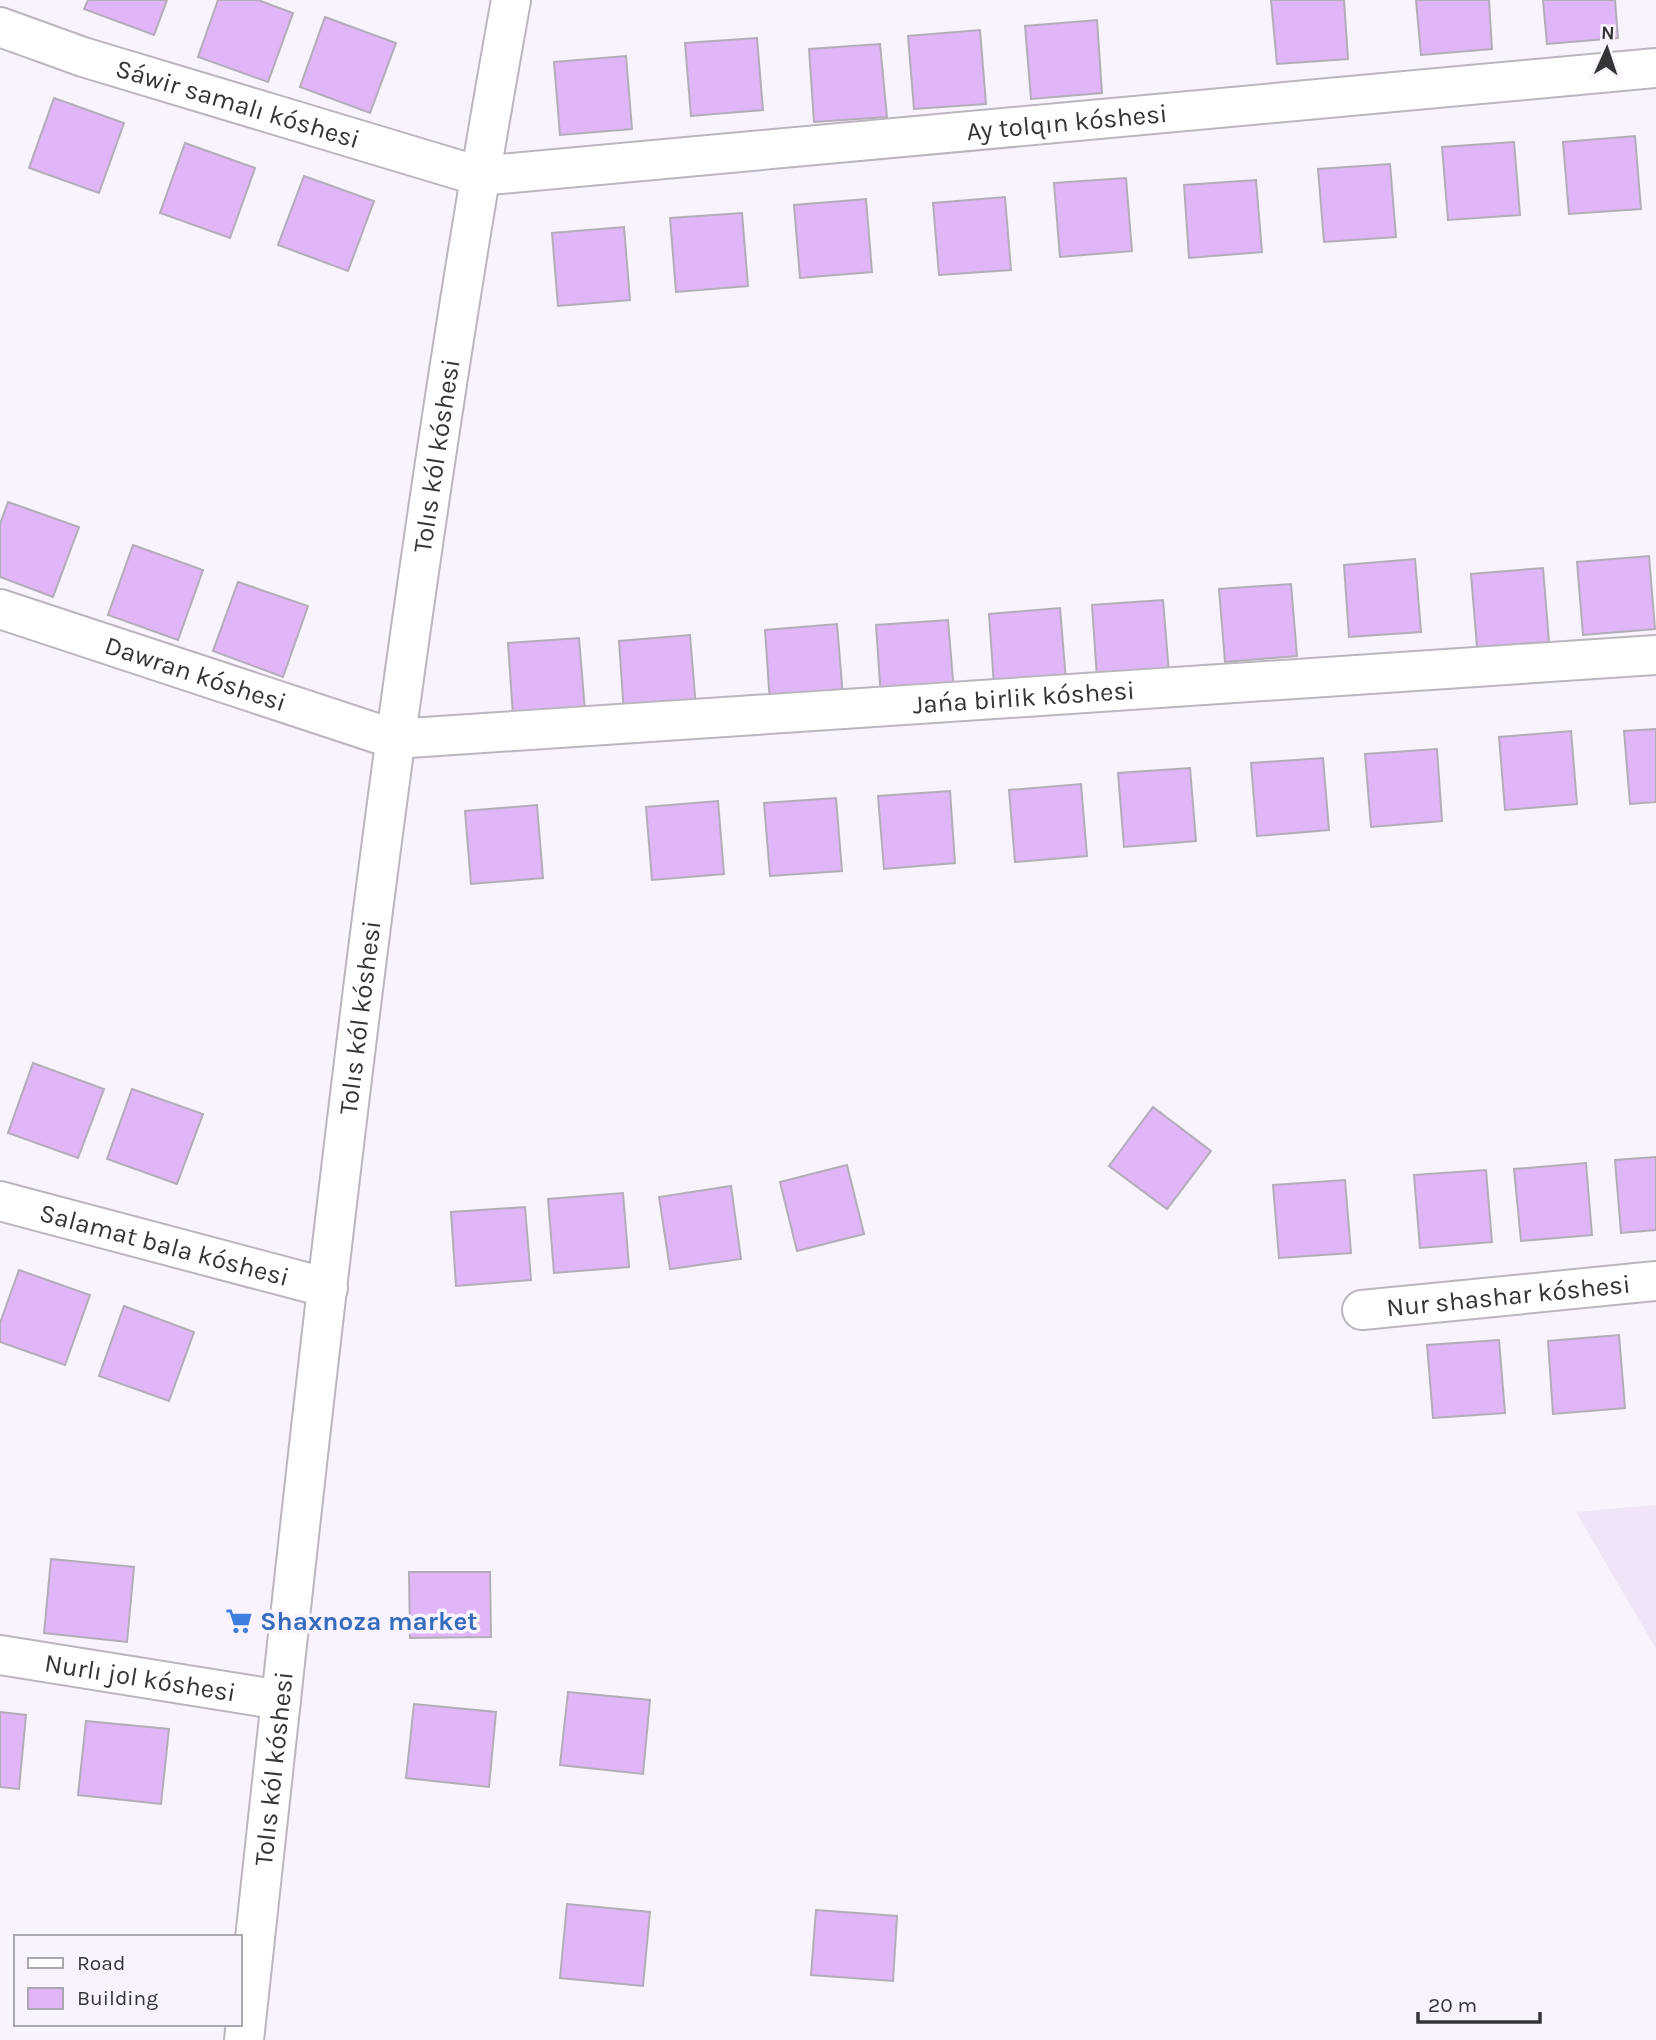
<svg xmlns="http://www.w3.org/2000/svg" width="1656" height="2040" viewBox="0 0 1656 2040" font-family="Karla,sans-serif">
	<rect width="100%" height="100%" fill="#f9f3fe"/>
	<polygon fill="#f0e5f7" points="1656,1505 1656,1649 1576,1512"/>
	<g fill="#e0b6f9" stroke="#b3adb7" stroke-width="2">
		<polygon points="88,0 167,0 154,35 84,9"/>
		<polygon points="218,0 258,0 293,13 268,82 198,57"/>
		<polygon points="1271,0 1344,0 1348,59 1277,64"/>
		<polygon points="1416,0 1489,0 1492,49 1421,55"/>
		<polygon points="1543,0 1615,0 1618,38 1547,44"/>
		<polygon points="325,17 396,43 370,113 300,87"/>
		<polygon points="1097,20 1102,93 1031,99 1025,26"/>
		<polygon points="980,30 986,104 914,109 908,36"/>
		<polygon points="757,38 763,110 691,116 685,43"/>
		<polygon points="880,44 887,117 814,122 809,49"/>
		<polygon points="626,56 632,129 560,135 554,62"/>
		<polygon points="54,98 124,123 99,193 29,168"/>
		<polygon points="1635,136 1641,209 1569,214 1563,142"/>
		<polygon points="1514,142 1520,215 1448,220 1442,147"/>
		<polygon points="185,143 255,168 230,238 160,213"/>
		<polygon points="1390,164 1396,237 1324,242 1318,169"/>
		<polygon points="304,176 374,201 348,271 278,245"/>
		<polygon points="1126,178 1132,251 1060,257 1054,183"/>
		<polygon points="1256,180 1262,252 1189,258 1184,185"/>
		<polygon points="1005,197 1011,270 939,275 933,203"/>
		<polygon points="866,199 872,272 800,278 794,205"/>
		<polygon points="742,213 748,286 676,292 670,218"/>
		<polygon points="624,227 630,300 558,306 552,233"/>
		<polygon points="8,502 79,527 53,597 0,577 0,524"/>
		<polygon points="133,545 203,570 178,640 108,615"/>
		<polygon points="1649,556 1655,629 1583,635 1577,562"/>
		<polygon points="1415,559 1421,632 1349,637 1344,565"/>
		<polygon points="1543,568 1549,642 1477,647 1471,574"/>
		<polygon points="238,582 308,606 283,677 213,651"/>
		<polygon points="1291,584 1297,656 1225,662 1219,589"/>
		<polygon points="1163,600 1169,673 1097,678 1092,605"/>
		<polygon points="1060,608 1066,681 994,686 989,614"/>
		<polygon points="948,620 954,692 881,698 876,625"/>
		<polygon points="837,624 843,697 770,703 765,630"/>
		<polygon points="690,635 696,708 624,714 619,641"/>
		<polygon points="579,638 585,711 513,716 508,643"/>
		<polygon points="1656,729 1656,802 1630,804 1624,731"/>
		<polygon points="1571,731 1577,804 1505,810 1499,737"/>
		<polygon points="1437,749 1442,821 1371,827 1365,754"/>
		<polygon points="1323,758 1329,830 1257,836 1251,763"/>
		<polygon points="1190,768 1196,841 1124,847 1118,773"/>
		<polygon points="1081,784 1087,856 1015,862 1009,790"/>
		<polygon points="950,791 955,863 884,869 878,796"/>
		<polygon points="836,798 842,871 770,876 764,803"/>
		<polygon points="718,801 724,874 652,880 646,807"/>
		<polygon points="537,805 543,878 471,884 465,811"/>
		<polygon points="33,1063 104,1089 78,1158 8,1133"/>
		<polygon points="132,1089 203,1114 177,1184 107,1159"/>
		<polygon points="1153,1107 1211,1151 1167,1209 1109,1166"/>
		<polygon points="1656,1157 1656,1230 1621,1233 1615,1160"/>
		<polygon points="1586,1163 1592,1235 1521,1241 1514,1169"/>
		<polygon points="847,1165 864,1234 797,1251 780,1182"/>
		<polygon points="1486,1170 1492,1242 1420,1248 1414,1175"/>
		<polygon points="1345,1180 1351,1253 1279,1258 1273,1185"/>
		<polygon points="731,1186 741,1259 670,1269 659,1197"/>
		<polygon points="623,1193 629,1267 554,1273 548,1199"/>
		<polygon points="525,1207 531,1280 456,1286 451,1212"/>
		<polygon points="19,1270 90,1295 65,1365 0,1342 0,1323"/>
		<polygon points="124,1306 194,1332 169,1401 99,1376"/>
		<polygon points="1619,1335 1625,1408 1553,1414 1548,1341"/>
		<polygon points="1499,1340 1505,1413 1433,1418 1427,1345"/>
		<polygon points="51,1559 134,1567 127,1642 44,1633"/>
		<polygon points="409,1572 490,1572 491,1637 410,1638"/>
		<polygon points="568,1692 650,1700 643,1774 560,1765"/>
		<polygon points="414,1704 496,1712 489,1787 406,1778"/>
		<polygon points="0,1712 26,1715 19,1789 0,1787"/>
		<polygon points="86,1721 169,1729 161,1804 78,1795"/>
		<polygon points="567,1904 650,1912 643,1986 560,1978"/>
		<polygon points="816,1910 897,1916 893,1981 811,1975"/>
	</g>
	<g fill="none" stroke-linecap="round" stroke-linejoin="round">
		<g stroke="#bbb5bf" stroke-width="42">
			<g id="minor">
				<path id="s1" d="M0,27L83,57L479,176L1656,68"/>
				<path id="s2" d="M0,609L394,739L1656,655"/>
				<path id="s3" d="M0,1201L328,1288"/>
				<path id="s4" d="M1362,1310L1656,1281"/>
				<path id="s5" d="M0,1655L281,1700"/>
				<path id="s6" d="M244,2040C318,1358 389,675 511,0"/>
			</g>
		</g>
		<use href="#minor" stroke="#fff" stroke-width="38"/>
	</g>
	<defs>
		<g id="supermarket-bare" transform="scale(2.1)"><path d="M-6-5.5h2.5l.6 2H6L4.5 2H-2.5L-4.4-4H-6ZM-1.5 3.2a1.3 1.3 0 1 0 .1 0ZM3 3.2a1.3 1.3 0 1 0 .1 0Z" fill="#3f7fe0" stroke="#f9f3fe" stroke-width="2.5" paint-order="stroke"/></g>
	</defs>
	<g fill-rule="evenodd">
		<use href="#supermarket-bare" x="239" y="1621"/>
	</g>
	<g text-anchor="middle" stroke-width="7" stroke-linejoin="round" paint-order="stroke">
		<g font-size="26" fill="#373438" stroke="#f9f3fe">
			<text dy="9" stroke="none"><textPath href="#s1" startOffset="250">Sáwir samalı kóshesi</textPath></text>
			<text dy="9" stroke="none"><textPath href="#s1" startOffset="1092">Ay tolqın kóshesi</textPath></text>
			<text dy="9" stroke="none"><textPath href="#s6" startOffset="1596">Tolıs kól kóshesi</textPath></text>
			<text dy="9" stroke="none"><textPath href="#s2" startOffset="206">Dawran kóshesi</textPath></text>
			<text dy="9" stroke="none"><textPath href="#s2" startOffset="1046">Jańa birlik kóshesi</textPath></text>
			<text dy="9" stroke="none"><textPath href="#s6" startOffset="1029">Tolıs kól kóshesi</textPath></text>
			<text dy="9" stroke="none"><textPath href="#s3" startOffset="170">Salamat bala kóshesi</textPath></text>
			<text dy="9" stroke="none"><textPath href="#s4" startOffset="147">Nur shashar kóshesi</textPath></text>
			<text dy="9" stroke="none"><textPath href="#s5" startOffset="142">Nurlı jol kóshesi</textPath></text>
			<text dy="9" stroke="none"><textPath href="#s6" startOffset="273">Tolıs kól kóshesi</textPath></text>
		</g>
		<g font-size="26" font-weight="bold" fill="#366cbe" stroke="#f9f3fe" text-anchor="start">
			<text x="260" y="1630">Shaxnoza market</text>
		</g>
	</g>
	<rect x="14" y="1935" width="228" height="91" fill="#f9f3fe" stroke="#aba7af" stroke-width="2"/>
	<rect x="28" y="1958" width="35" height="10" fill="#ffffff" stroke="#aba7af" stroke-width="2"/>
	<text x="77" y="1970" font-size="21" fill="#373438">Road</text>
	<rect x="28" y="1988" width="35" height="21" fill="#e0b6f9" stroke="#aba7af" stroke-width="2"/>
	<text x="77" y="2005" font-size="21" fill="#373438">Building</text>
	<g transform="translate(1607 49) rotate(3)" stroke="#f9f3fe" stroke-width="5" paint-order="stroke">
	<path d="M0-5L12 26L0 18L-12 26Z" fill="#373438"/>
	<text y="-10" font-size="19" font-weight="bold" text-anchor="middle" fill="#373438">N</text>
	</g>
	<path d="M1418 2012v10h122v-10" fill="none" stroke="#373438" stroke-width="3.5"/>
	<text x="1428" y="2012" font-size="21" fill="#373438" stroke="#f9f3fe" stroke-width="5" paint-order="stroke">20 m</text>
</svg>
